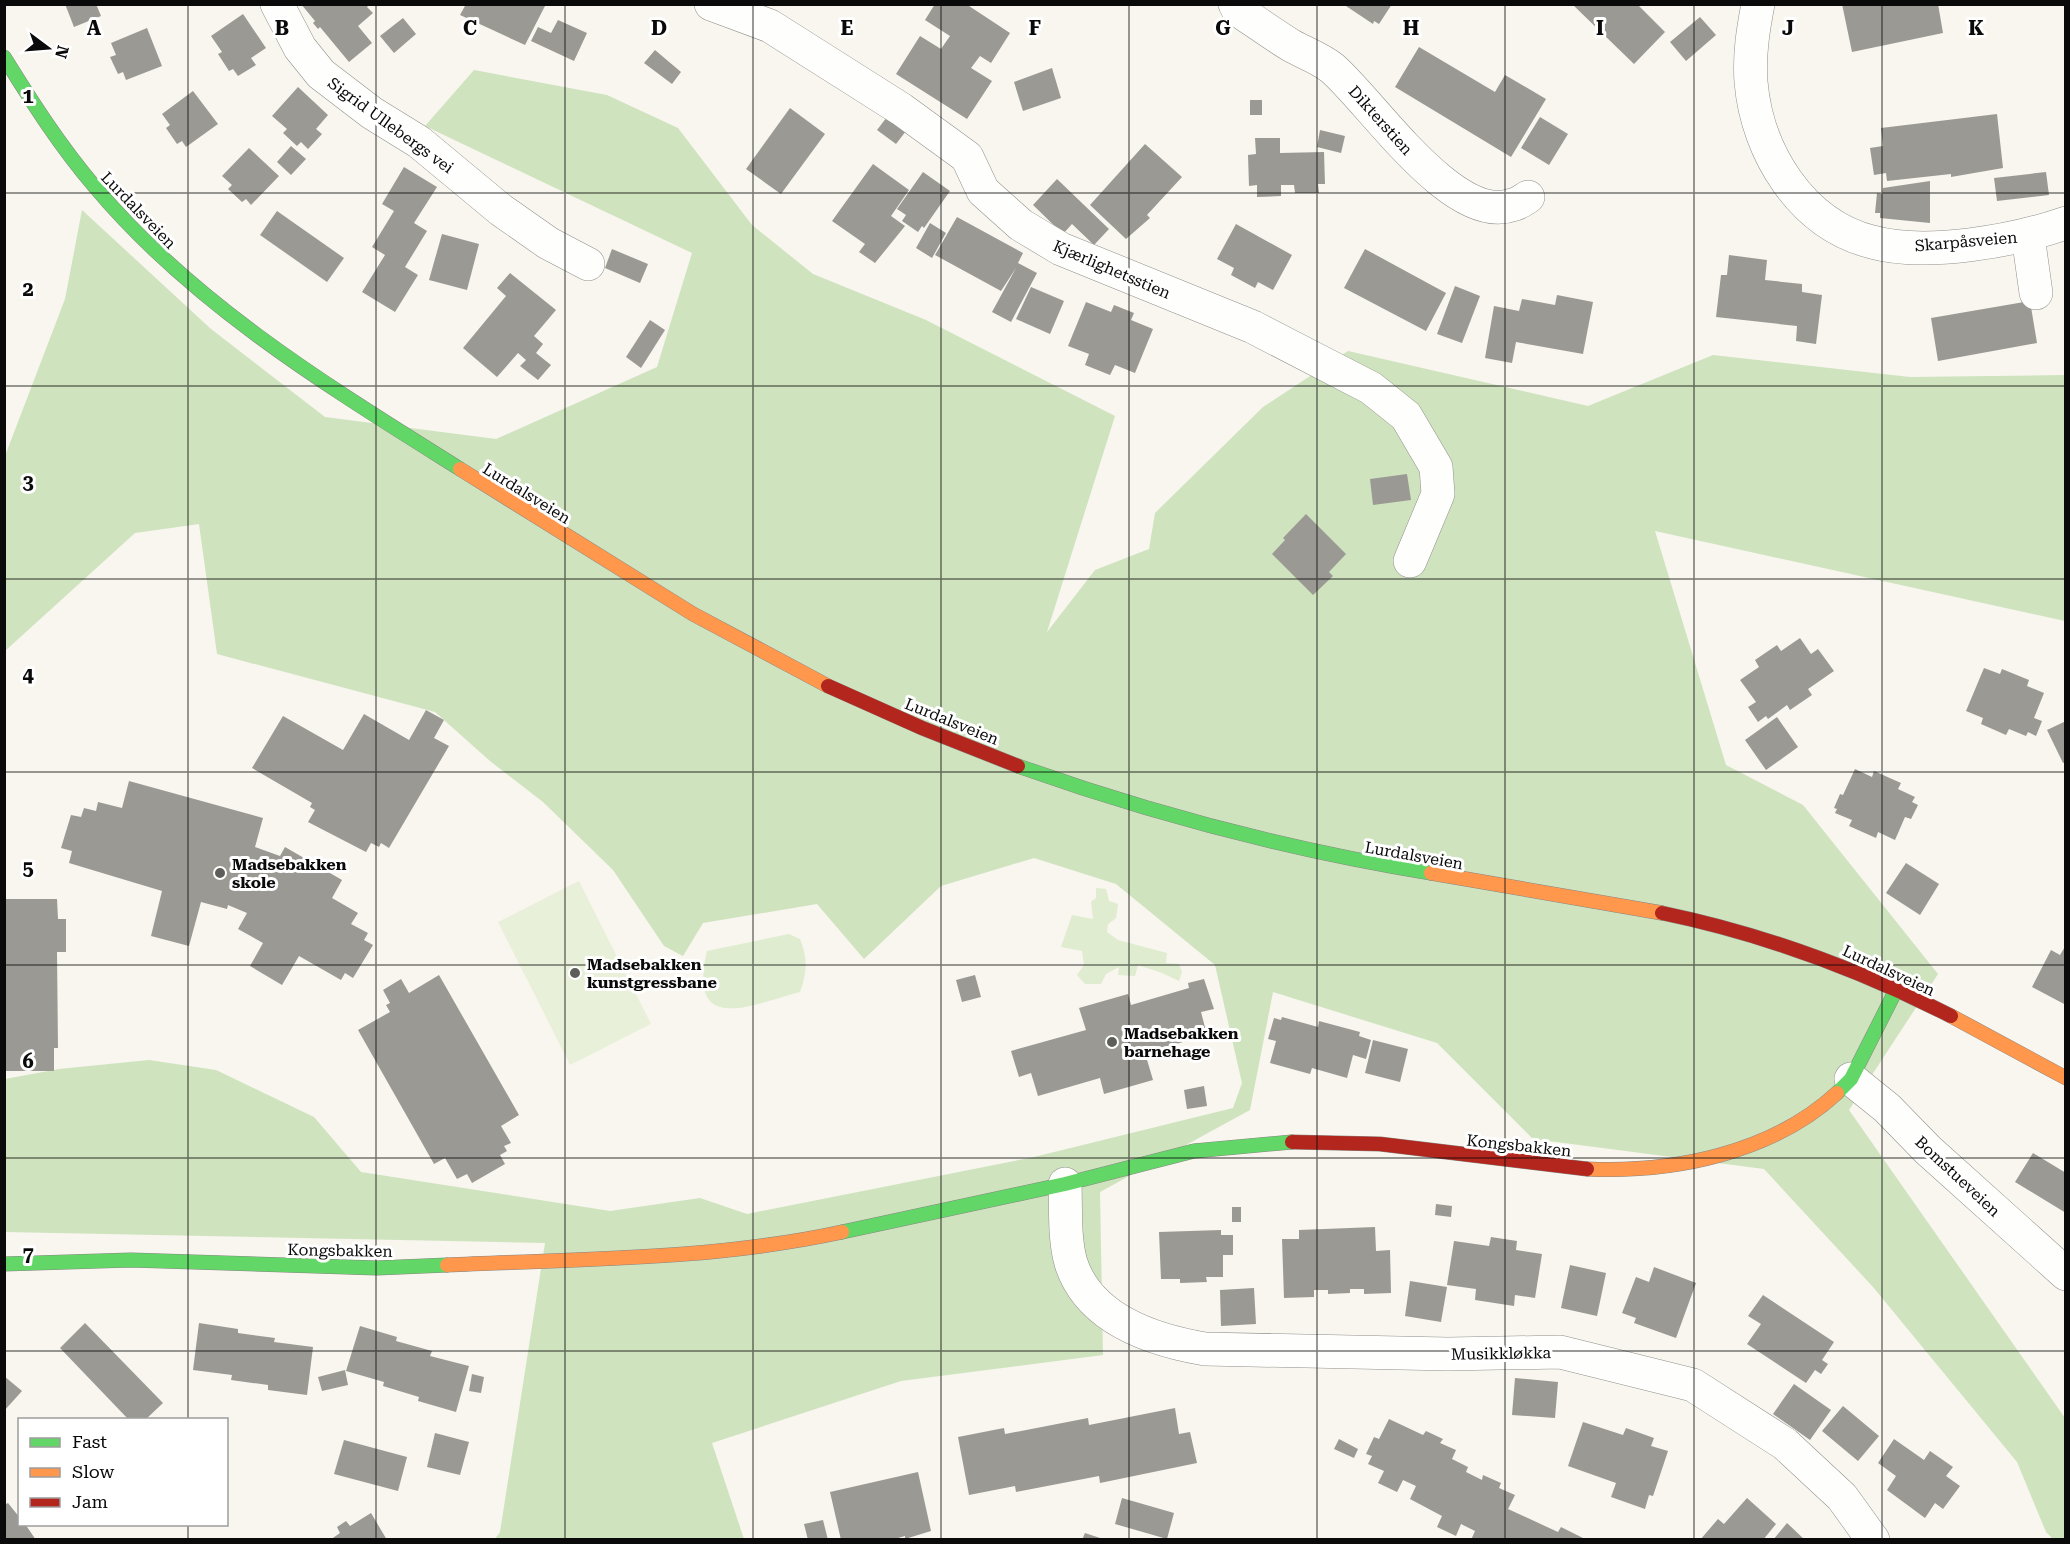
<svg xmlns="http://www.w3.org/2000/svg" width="2070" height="1544" viewBox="0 0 2070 1544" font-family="'Roboto Serif',serif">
	<rect width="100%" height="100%" fill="#f8f6ee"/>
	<g fill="#dfecd0">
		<polygon points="1096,888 1106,889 1109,901 1118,904 1116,918 1108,924 1107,932 1118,940 1167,953 1166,963 1179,964 1182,972 1179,981 1162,973 1138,965 1135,976 1118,975 1119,967 1106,974 1101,984 1085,984 1077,975 1084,965 1082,951 1061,947 1072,915 1093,919 1091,902 1096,898"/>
		<path d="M789,934L800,939C808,958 807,973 800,992C751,1005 687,1036 707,951Z"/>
	</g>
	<polygon fill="#cfe3bf" points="474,70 607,95 678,128 752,225 813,274 926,320 1115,416 1047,632 1095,570 1149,549 1155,513 1263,407 1348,351 1588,406 1713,355 1910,377 2065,375 2065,621 1655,531 1726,765 1803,805 1938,974 1849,1110 2065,1418 2065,1539 2053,1539 2046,1532 2017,1462 1873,1287 1764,1169 1533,1139 1437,1043 1273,992 1250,1110 1100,1192 1103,1355 901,1381 712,1443 744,1539 495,1539 500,1532 545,1243 5,1232 5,1079 59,1069 149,1060 216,1070 314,1117 361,1172 610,1211 700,1198 747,1214 1034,1157 1233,1108 1242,1083 1215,965 1116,884 1034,858 941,886 864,959 817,904 703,923 683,956 664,946 613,870 543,802 490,761 435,712 217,654 199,524 135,533 5,651 5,456 65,299 82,210 211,329 325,417 496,439 657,367 692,253 425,126"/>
	<polygon fill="#e9f0d9" points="579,881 651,1024 570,1065 498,922"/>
	<g fill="#9b9994">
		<polygon points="65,4 96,4 101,16 74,27"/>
		<polygon points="301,4 370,4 367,7 373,13 358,26 372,43 349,62 320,27 318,29 313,23 315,21"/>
		<polygon points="466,4 546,4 525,45 460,15"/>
		<polygon points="935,4 966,4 1010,33 991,63 980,56 971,68 992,81 967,119 896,74 920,36 941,49 950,36 925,20"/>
		<polygon points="1343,4 1392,4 1379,24 1374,21 1373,24"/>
		<polygon points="1572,4 1637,4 1665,32 1634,64"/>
		<polygon points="1842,4 1938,4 1943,33 1852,52"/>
		<polygon points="243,14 266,48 251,58 256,65 238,76 233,69 229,71 218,54 222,52 211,36"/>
		<polygon points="1700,17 1716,35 1686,61 1670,42"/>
		<polygon points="403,18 416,34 394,53 380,36"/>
		<polygon points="558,20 587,33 574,61 531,41 538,27 551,33"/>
		<polygon points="147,28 162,66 126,80 123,72 118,74 110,57 116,55 111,43"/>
		<polygon points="1419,47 1495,92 1505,75 1546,99 1511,157 1395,87"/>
		<polygon points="655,50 681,72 672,84 644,63"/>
		<polygon points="1052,68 1061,98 1023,111 1014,82"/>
		<polygon points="298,87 328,115 316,129 322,134 308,149 301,142 297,146 283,133 287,129 272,116"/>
		<polygon points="193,91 218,124 186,147 182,141 177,144 166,128 170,125 162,114"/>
		<rect x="1250" y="100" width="12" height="15"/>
		<polygon points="790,108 825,134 781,194 746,169"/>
		<polygon points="1997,114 2003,168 1951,177 1951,174 1887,181 1886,173 1874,175 1870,148 1883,146 1881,128"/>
		<polygon points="887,117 906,131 896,144 877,130"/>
		<polygon points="1540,117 1568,134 1549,165 1521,148"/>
		<polygon points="1320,130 1345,136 1341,153 1317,147"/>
		<polygon points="1255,138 1280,138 1280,153 1324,152 1325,184 1318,184 1319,193 1295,193 1294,185 1281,185 1281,196 1257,197 1257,185 1249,186 1248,155 1256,154"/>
		<polygon points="1145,144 1182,177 1147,215 1150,218 1126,239 1090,205"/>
		<polygon points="291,146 306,159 291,175 277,162"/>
		<polygon points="249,148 279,176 251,205 246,199 242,202 228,189 232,185 222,176"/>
		<polygon points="873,164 909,190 891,216 905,226 875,263 859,252 865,244 832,221"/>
		<polygon points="404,167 437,187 414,223 427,231 405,267 418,275 395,312 362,292 385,255 372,247 394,211 382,204"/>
		<polygon points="923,172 950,191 924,228 922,226 918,232 902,221 906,215 897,209"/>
		<polygon points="2046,172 2049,195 1997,201 1994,178"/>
		<polygon points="1057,179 1109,229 1094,245 1072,224 1063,234 1033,205"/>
		<polygon points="1930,181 1930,223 1880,218 1880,213 1875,213 1877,193 1882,194 1883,188"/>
		<polygon points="277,211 344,258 327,282 260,235"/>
		<polygon points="957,217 1023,253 1018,263 1037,273 1011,322 992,312 1016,268 1001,291 935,255"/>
		<polygon points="930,223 946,233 932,258 916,248"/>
		<polygon points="1236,224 1292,255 1273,290 1258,282 1255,288 1231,275 1234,268 1217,259"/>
		<polygon points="442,234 479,244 467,290 429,280"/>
		<polygon points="612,249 648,264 640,283 605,268"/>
		<polygon points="1365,249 1446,293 1426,331 1344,288"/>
		<polygon points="1729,255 1767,260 1765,280 1802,284 1802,292 1822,295 1816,344 1796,341 1797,326 1716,317 1721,275 1727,275"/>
		<polygon points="510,273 556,310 534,336 543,344 536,353 551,365 538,380 520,366 526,360 518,353 497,377 463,348 506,296 497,288"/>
		<polygon points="1455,286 1480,296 1462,343 1437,334"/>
		<polygon points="1031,287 1064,301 1050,334 1016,319"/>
		<polygon points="1557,295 1593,302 1583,354 1516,342 1512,363 1485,358 1494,306 1519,311 1522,299 1555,305"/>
		<polygon points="2030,301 2037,343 1938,361 1931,318"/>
		<polygon points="1086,302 1111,312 1114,305 1134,313 1131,320 1153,329 1135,373 1115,365 1110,375 1085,365 1089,354 1068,346"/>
		<polygon points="650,320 665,330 641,368 626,357"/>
		<polygon points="1407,474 1411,500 1373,505 1370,479"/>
		<polygon points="1306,514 1346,554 1329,572 1333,576 1313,595 1272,554 1285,540 1283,538"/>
		<polygon points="1800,638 1811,654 1818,649 1834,671 1808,689 1812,695 1790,710 1787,705 1768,719 1766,716 1758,722 1748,707 1756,702 1740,680 1759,667 1755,660 1777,645 1781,651"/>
		<polygon points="1984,668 2000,674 2002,669 2029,680 2027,686 2044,693 2034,718 2042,721 2036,736 2028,732 2026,736 2009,729 2006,735 1981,724 1983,718 1966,711"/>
		<polygon points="426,710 444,720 434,738 449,746 389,848 381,843 379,847 371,843 366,852 308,822 315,810 310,807 312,803 252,768 283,716 343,750 364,714 409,740"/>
		<polygon points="1777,717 1798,747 1766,770 1745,740"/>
		<polygon points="2066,721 2066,762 2063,763 2047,730"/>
		<polygon points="1855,769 1872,777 1874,771 1901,783 1898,789 1915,797 1912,802 1918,805 1911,819 1905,817 1895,840 1878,832 1876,838 1849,826 1852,820 1835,813 1837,809 1834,808 1840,794 1843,795"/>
		<polygon points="129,781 263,818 255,847 280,856 285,847 342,880 332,898 358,913 351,924 368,933 364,940 373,945 353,978 345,973 341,980 299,956 282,985 250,966 263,943 238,929 247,913 228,905 227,909 201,902 189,946 151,936 162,891 69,863 72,851 61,848 71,815 81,817 84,808 96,811 98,802 122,808"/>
		<polygon points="1906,863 1939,884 1920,915 1886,893"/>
		<polygon points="4,899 57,899 58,919 66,919 66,952 57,952 58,1048 54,1048 54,1071 4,1071"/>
		<polygon points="2066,945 2066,1005 2032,987 2051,950 2060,955"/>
		<polygon points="439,975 519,1115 501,1126 511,1143 504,1146 507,1151 500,1155 505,1164 472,1183 467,1174 457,1179 445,1158 434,1164 358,1030 390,1012 386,1005 390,1003 383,990 401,979 409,993"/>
		<polygon points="975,975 981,997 962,1002 956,980"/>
		<polygon points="1204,979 1214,1009 1201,1012 1207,1035 1145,1053 1153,1080 1104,1094 1100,1078 1038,1096 1031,1073 1019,1077 1011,1051 1086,1030 1079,1008 1128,994 1131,1005 1189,988 1188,983"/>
		<polygon points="1282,1017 1318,1027 1319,1021 1360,1032 1359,1036 1371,1040 1366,1059 1353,1055 1347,1078 1312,1068 1310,1074 1270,1063 1276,1041 1268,1039 1274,1018 1281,1020"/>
		<polygon points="1373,1040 1408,1049 1400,1082 1365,1073"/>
		<polygon points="1204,1086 1207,1106 1187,1109 1184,1090"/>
		<polygon points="2033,1153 2066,1173 2066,1213 2015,1182"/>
		<polygon points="1436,1204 1452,1206 1451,1217 1435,1215"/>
		<rect x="1232" y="1207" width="9" height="15"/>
		<polygon points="1375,1227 1376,1251 1390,1250 1391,1293 1364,1294 1364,1289 1350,1289 1350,1293 1328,1294 1328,1290 1314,1290 1314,1297 1284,1298 1282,1239 1299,1239 1299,1230"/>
		<polygon points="1221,1230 1221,1235 1233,1235 1233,1255 1223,1255 1223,1277 1206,1277 1207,1282 1180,1283 1180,1279 1161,1279 1159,1232"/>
		<polygon points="1491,1237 1517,1241 1516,1250 1542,1254 1535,1298 1515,1295 1514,1306 1475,1300 1476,1289 1447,1285 1454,1241 1489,1246"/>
		<polygon points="1570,1265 1606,1273 1597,1316 1561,1308"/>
		<polygon points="1654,1267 1696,1283 1676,1338 1634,1323 1636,1318 1622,1313 1636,1277 1649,1282"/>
		<polygon points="1410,1281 1447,1287 1441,1322 1405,1316"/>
		<polygon points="1254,1288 1256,1324 1221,1326 1220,1290"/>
		<polygon points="1763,1295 1834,1342 1822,1360 1828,1364 1821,1374 1815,1370 1806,1383 1747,1344 1761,1324 1748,1316"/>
		<polygon points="85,1323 163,1403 145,1420 129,1420 60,1348"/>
		<polygon points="199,1323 238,1329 238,1333 275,1338 274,1342 313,1347 307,1395 268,1390 268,1385 231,1380 232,1375 193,1370"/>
		<polygon points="360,1326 397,1337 396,1341 432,1351 430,1356 469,1366 456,1412 418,1401 419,1397 383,1386 384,1382 346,1371"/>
		<polygon points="345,1370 348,1385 322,1391 318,1377"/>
		<polygon points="472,1374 484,1377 481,1393 469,1391"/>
		<polygon points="4,1376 22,1391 4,1411"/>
		<polygon points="1515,1378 1558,1382 1555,1418 1512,1415"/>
		<polygon points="1794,1384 1831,1410 1810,1440 1773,1414"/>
		<polygon points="1843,1406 1879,1436 1858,1461 1822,1431"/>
		<polygon points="1175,1408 1179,1434 1190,1432 1197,1463 1100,1483 1099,1476 1016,1492 1015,1486 969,1495 958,1437 1004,1428 1005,1434 1088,1418 1089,1425"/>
		<polygon points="1389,1419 1423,1435 1426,1431 1443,1439 1440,1443 1456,1450 1452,1459 1468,1467 1466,1472 1482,1480 1483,1475 1501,1483 1499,1488 1515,1495 1508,1509 1558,1532 1561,1527 1587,1540 1471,1540 1475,1531 1461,1524 1456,1536 1437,1527 1442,1516 1410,1499 1416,1486 1403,1480 1397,1492 1378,1483 1384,1471 1368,1464 1372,1456 1366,1454 1374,1437 1379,1439"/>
		<polygon points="1583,1422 1623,1435 1626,1428 1654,1438 1651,1446 1668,1451 1653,1496 1649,1495 1645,1509 1611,1497 1616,1483 1568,1466"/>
		<polygon points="435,1433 469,1442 460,1475 427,1467"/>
		<polygon points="1339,1439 1358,1449 1354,1458 1334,1449"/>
		<polygon points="1894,1439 1924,1460 1930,1451 1953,1467 1946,1476 1960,1486 1943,1509 1935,1503 1925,1518 1887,1490 1896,1476 1878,1463"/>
		<polygon points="344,1440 407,1457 398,1491 334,1474"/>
		<polygon points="918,1472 931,1531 905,1539 905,1536 891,1540 841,1540 830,1492"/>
		<polygon points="1122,1498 1174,1513 1167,1539 1115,1524"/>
		<polygon points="1747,1498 1776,1524 1763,1540 1700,1540 1718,1519 1724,1524"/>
		<polygon points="8,1503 20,1518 20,1524 25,1524 36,1540 4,1540 4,1505"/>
		<polygon points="371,1513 387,1540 330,1540 340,1533 337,1527 346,1521 350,1526"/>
		<polygon points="823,1520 828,1540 808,1540 804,1524"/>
		<polygon points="1787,1523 1805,1540 1773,1540"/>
		<polygon points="1085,1533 1103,1539 1103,1540 1082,1540"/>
	</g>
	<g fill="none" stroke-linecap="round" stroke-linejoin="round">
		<g stroke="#91908d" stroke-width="34">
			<g id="street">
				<polyline points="277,4 300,48 321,74 372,113 419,142 501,210 548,243 588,264"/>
				<polyline points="711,4 770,26 901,109 967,157 983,191 1021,225 1061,249 1253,327 1371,388 1406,416 1436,467 1438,494 1410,561"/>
				<path d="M1235,4L1238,10C1256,22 1274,35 1292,46C1305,53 1321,59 1332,68C1371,101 1453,226 1512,205C1518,204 1523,200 1528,197"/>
				<path d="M1758,4C1753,30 1749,55 1751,82C1757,152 1801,224 1872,242C1926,257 2014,241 2066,223"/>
				<polyline points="2028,236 2036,293"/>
				<polyline points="1851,1079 1887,1108 1928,1150 2066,1274"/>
				<path d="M1065,1184C1066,1210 1064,1239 1071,1263C1089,1319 1152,1340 1205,1349L1448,1354L1560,1352L1693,1385L1785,1444L1842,1497L1873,1540"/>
			</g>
		</g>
		<g stroke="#888783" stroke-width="15">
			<g id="fast">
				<path d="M4,57C32,102 60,146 95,187C194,305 331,388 460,469"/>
				<path d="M1018,766C1153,814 1290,850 1431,873"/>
				<polyline points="1837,1093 1851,1079 1896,990"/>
				<polyline points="842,1232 1065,1184 1194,1151 1292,1142"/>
				<polyline points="4,1264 131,1260 377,1268 447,1265"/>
			</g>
		</g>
		<g stroke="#888783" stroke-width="15">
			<g id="slow">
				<polyline points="460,469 693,614 828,686"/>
				<polyline points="1431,873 1662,913"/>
				<polyline points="1951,1016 2066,1078"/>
				<path d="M1587,1169C1674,1173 1772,1153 1837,1093"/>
				<path d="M447,1265C579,1259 713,1260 842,1232"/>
			</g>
		</g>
		<g stroke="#888783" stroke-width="15">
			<g id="jam">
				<polyline points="828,686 922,728 1018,766"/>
				<path d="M1662,913C1764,934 1858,969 1951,1016"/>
				<polyline points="1292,1142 1380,1144 1587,1169"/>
			</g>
		</g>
		<use href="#street" stroke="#fefefc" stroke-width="33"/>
		<use href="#fast" stroke="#63d668" stroke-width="14"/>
		<use href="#slow" stroke="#ff974d" stroke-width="14"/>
		<use href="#jam" stroke="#b3261e" stroke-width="14"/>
	</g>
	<path fill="none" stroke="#0a0a0a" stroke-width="1.5" stroke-opacity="0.55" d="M188,4V1420M376,4V1540M565,4V1540M753,4V1540M941,4V1540M1129,4V1540M1317,4V1540M1505,4V1540M1694,4V1540M1882,4V1540M4,193H2066M4,386H2066M4,579H2066M4,772H2066M4,965H2066M4,1158H2066M4,1351H2066M188,1524V1540"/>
	<g fill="#5d5d5a" stroke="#fff" stroke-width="2">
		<circle cx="220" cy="873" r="6"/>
		<circle cx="575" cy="973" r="6"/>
		<circle cx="1112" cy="1042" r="6"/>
	</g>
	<g text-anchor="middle" stroke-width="6" stroke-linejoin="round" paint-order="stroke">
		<g font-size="16" fill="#0a0a0a" stroke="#fff">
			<text transform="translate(1381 120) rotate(48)" y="6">Dikterstien</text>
			<text transform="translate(391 125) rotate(36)" y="6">Sigrid Ullebergs vei</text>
			<text transform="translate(139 210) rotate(46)" y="6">Lurdalsveien</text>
			<text transform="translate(1966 241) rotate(-5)" y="6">Skarpåsveien</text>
			<text transform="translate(1112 269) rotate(23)" y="6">Kjærlighetsstien</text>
			<text transform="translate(527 493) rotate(32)" y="6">Lurdalsveien</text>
			<text transform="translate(952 721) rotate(22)" y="6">Lurdalsveien</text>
			<text transform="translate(1414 855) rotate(10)" y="6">Lurdalsveien</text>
			<text transform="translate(1889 970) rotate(25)" y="6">Lurdalsveien</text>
			<text transform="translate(1519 1145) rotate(6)" y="6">Kongsbakken</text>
			<text transform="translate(1958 1176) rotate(43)" y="6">Bomstueveien</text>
			<text transform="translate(340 1250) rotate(1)" y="6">Kongsbakken</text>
			<text transform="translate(1501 1353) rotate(-1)" y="6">Musikkløkka</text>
		</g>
		<g font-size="16" font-weight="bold" fill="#0a0a0a" stroke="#fff" text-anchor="start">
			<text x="232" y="870">Madsebakken<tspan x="232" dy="18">skole</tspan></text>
			<text x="587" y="970">Madsebakken<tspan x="587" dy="18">kunstgressbane</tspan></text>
			<text x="1124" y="1039">Madsebakken<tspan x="1124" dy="18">barnehage</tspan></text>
		</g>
	</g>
	<g font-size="20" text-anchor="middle" font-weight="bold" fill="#0a0a0a" stroke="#fff" stroke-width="6" stroke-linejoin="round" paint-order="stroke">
		<text x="94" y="35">A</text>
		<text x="282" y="35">B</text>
		<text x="470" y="35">C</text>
		<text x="659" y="35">D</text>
		<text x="847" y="35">E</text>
		<text x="1035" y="35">F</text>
		<text x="1223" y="35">G</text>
		<text x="1411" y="35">H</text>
		<text x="1600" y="35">I</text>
		<text x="1788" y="35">J</text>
		<text x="1976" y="35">K</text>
		<text x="28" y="103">1</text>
		<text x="28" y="296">2</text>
		<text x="28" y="489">3</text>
		<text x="28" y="682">4</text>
		<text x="28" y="875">5</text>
		<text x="28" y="1068">6</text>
		<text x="28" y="1261">7</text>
	</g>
	<rect width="2070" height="1544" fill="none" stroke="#0a0a0a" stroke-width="12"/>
	<rect x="18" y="1418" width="210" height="108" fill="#ffffff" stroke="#9d9d9d" stroke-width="1.5"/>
	<rect x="30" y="1438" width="30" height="9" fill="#63d668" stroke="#9d9d9d" stroke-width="1.5"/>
	<text x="72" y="1448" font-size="18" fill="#0a0a0a">Fast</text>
	<rect x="30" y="1468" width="30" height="9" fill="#ff974d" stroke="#9d9d9d" stroke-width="1.5"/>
	<text x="72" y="1478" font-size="18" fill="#0a0a0a">Slow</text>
	<rect x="30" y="1498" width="30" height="9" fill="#b3261e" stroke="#9d9d9d" stroke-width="1.5"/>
	<text x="72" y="1508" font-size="18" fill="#0a0a0a">Jam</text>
	<g transform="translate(48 48) rotate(106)" stroke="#ffffff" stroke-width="4.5" paint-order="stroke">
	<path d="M0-4.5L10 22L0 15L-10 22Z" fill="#0a0a0a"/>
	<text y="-9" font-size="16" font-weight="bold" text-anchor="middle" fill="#0a0a0a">N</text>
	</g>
</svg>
